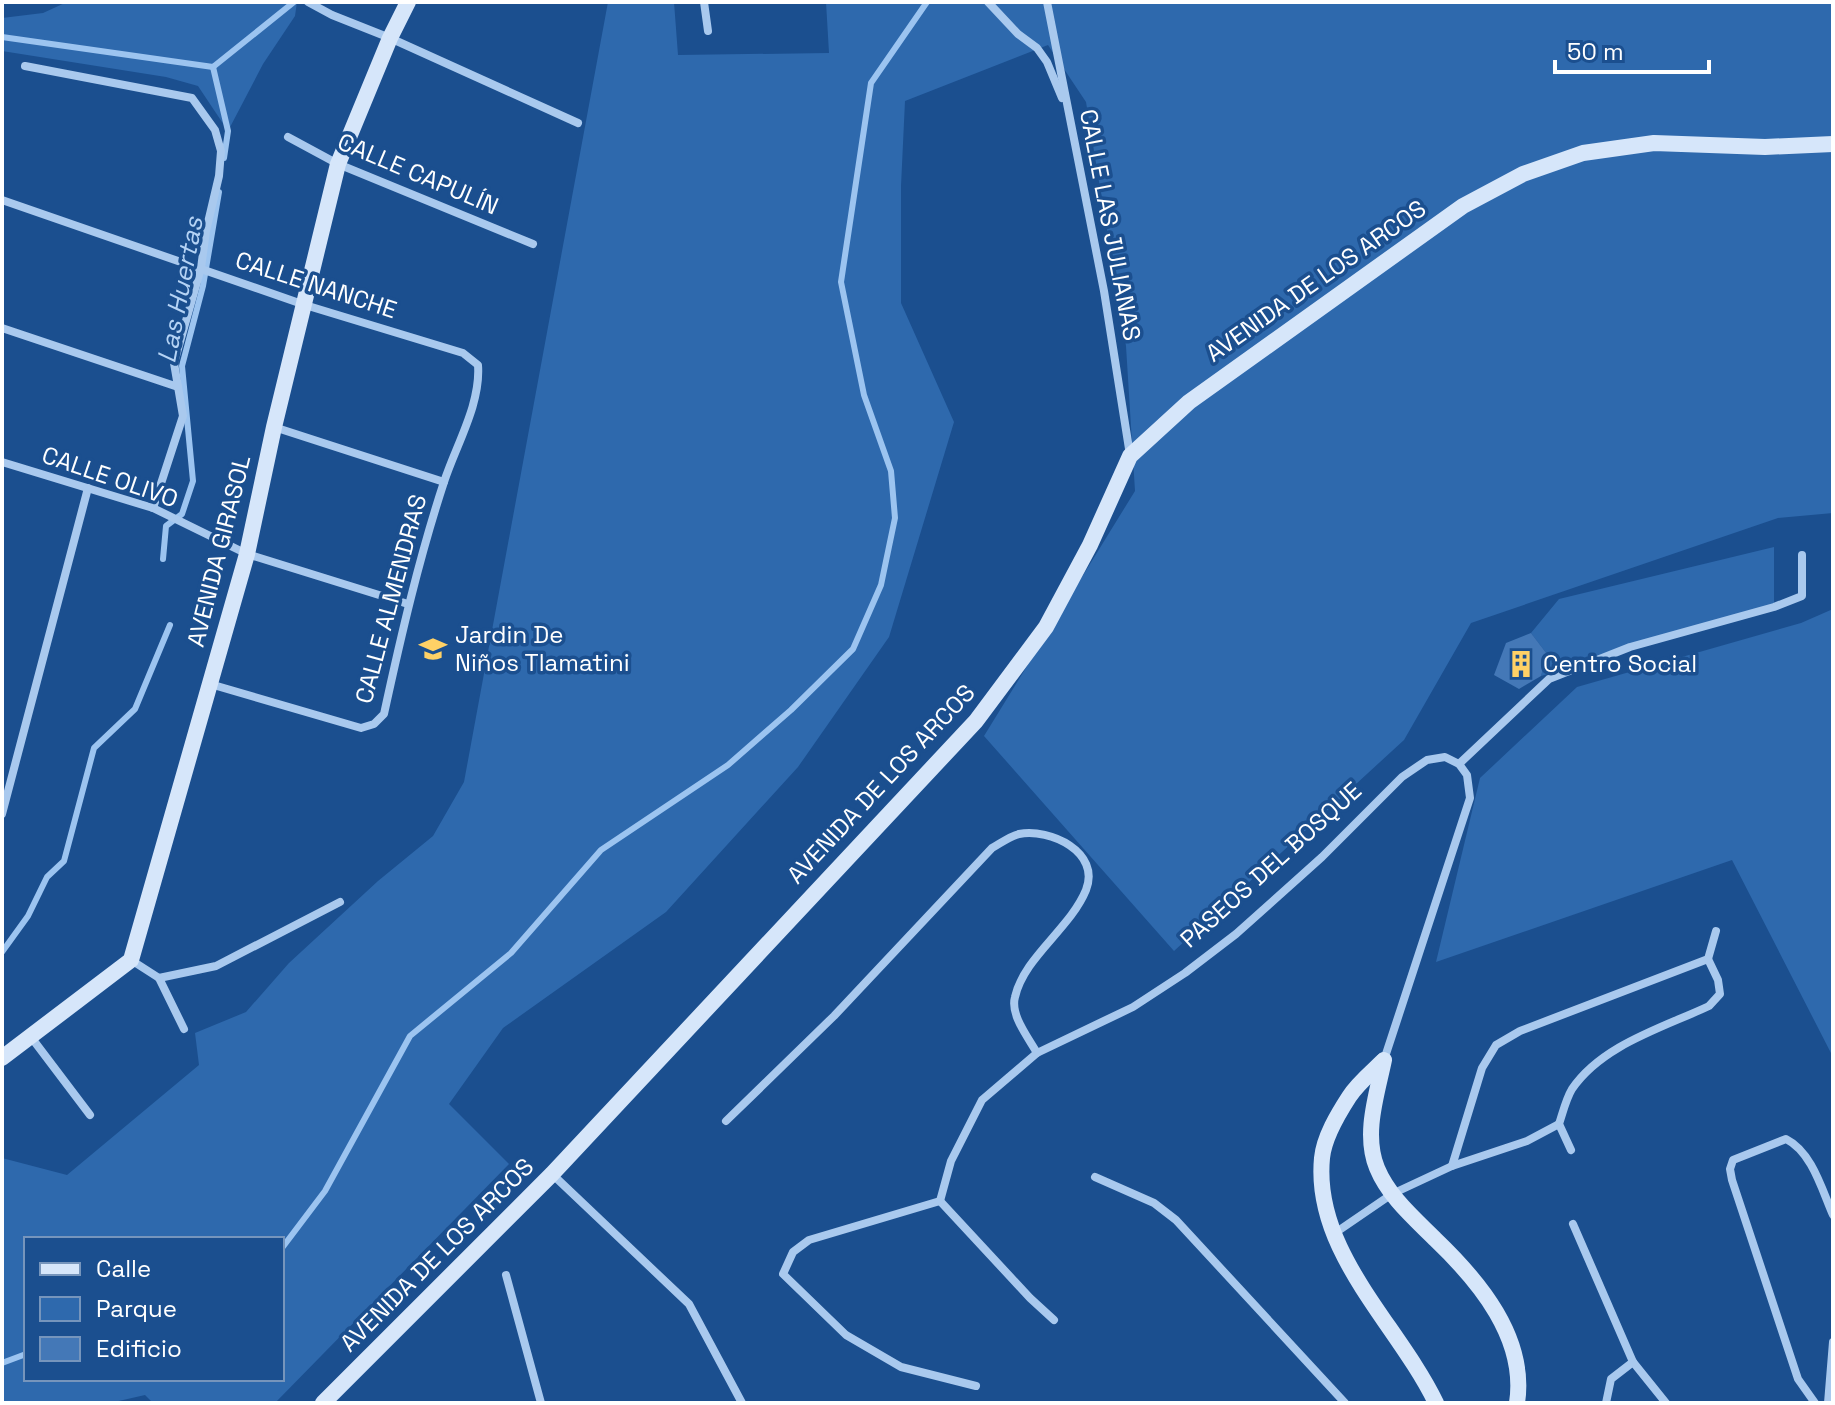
<svg xmlns="http://www.w3.org/2000/svg" width="1835" height="1405" viewBox="0 0 1835 1405" font-family="'Space Grotesk',sans-serif">
	<rect width="100%" height="100%" fill="#1b4f8f"/>
	<g fill="#2e69ad" fill-rule="evenodd">
		<polygon points="67,2 297,2 295,16 263,64 228,131 198,86 166,77 2,51 2,18 43,13"/>
		<path d="M608,2H674L678,55L829,53L826,2H1833V513L1778,518L1471,623L1404,740L1174,951L984,736L1135,491L1126,346L1086,102L1048,45L905,101L901,186V303L954,422L889,637L798,767L666,912L503,1028L449,1104L509,1164L275,1403H153L145,1395L110,1403H2V1158L67,1175L199,1065L195,1033L246,1012L289,963L378,881L433,836L464,782ZM26,1239H282V1379H26Z"/>
		<polygon points="1774,547 1774,607 1541,676 1547,654 1531,633 1559,599"/>
		<polygon points="1833,609 1833,1057 1732,860 1436,962 1480,778 1577,687 1801,623"/>
	</g>
	<g fill="none" stroke-linecap="round" stroke-linejoin="round">
		<g stroke="#9cc4f0" stroke-width="6">
			<polyline points="2,37 213,67 294,2"/>
			<polyline points="213,67 228,131 224,158"/>
			<polyline points="163,559 166,526 182,514 193,481 182,366 203,286 219,192"/>
			<polyline points="2,952 28,916 47,877 64,861 94,748 135,709 170,625"/>
			<polyline points="282,1248 325,1191 410,1036 511,953 601,850 728,765 791,710 853,649 881,585 895,518 891,471 864,395 841,282 871,83 927,2"/>
			<polyline points="2,1363 26,1354"/>
		</g>
	</g>
	<polygon fill="#4478b7" points="1531,633 1547,654 1541,676 1519,689 1494,675 1506,643"/>
	<g fill="none" stroke-linecap="round" stroke-linejoin="round">
		<g stroke="#a9c9ee" stroke-width="8">
			<polyline points="308,2 332,15 390,38 578,123"/>
			<polyline points="704,2 708,31"/>
			<polyline points="988,2 1018,34 1037,48 1047,62 1062,98"/>
			<polyline points="1047,2 1104,291 1130,455"/>
			<polyline points="25,66 192,98 215,130 221,151 219,176 206,231 201,268 174,363 183,416 153,508"/>
			<polyline points="288,137 338,164 533,244"/>
			<path d="M2,200L305,305L463,353L478,365C481,404 456,445 444,482C419,558 401,636 384,714L374,724L361,728L210,684"/>
			<polyline points="2,328 178,387"/>
			<polyline points="274,427 444,482"/>
			<polyline points="2,462 153,508 247,554 408,604"/>
			<polyline points="1459,764 1549,679 1630,647 1774,607 1802,596 1802,555"/>
			<polyline points="2,814 88,488"/>
			<polyline points="131,960 159,978 216,966 340,902"/>
			<polyline points="159,978 184,1029"/>
			<polyline points="31,1037 90,1115"/>
			<path d="M726,1121L834,1016L992,848C1001,843 1010,836 1019,834C1050,828 1101,852 1086,890C1070,929 1024,957 1015,997C1010,1015 1028,1037 1037,1053"/>
			<path d="M1571,1150L1559,1124C1563,1112 1566,1099 1572,1089C1602,1045 1662,1028 1709,1006L1720,994L1718,980L1708,959"/>
			<polyline points="1452,1166 1482,1068 1496,1045 1520,1031 1708,959 1716,931"/>
			<polyline points="552,1174 689,1304 742,1403"/>
			<polyline points="1095,1177 1154,1203 1176,1220 1345,1403"/>
			<polyline points="940,1201 951,1161 982,1100 1037,1053 1133,1007 1185,973 1236,934 1322,857 1402,777 1427,760 1445,757 1459,764 1467,775 1470,798 1384,1060"/>
			<polyline points="940,1201 809,1240 793,1252 783,1274 846,1335 901,1367 976,1386"/>
			<polyline points="940,1201 1030,1298 1054,1320"/>
			<polyline points="1573,1224 1633,1362 1666,1403"/>
			<polyline points="1335,1233 1392,1194 1452,1166 1527,1141 1559,1124"/>
			<polyline points="506,1275 541,1403"/>
			<polyline points="1606,1403 1611,1379 1633,1362"/>
			<path d="M1815,1403L1798,1379L1732,1180L1730,1169L1733,1160L1786,1139C1812,1152 1822,1190 1833,1215"/>
			<polyline points="1828,1403 1833,1342"/>
		</g>
		<g stroke="#d6e6fa" stroke-width="16">
			<polyline points="2,1058 131,960 247,554 274,427 338,164 390,38 408,2"/>
			<path d="M1384,1060C1377,1094 1363,1134 1377,1168C1389,1197 1414,1218 1435,1239C1479,1281 1527,1338 1517,1403"/>
			<path d="M1383,1061C1372,1072 1358,1083 1349,1097C1338,1114 1324,1137 1322,1158C1313,1252 1398,1324 1436,1403"/>
			<polyline points="323,1403 552,1174 976,721 1046,627 1090,545 1130,456 1189,402 1463,206 1523,174 1583,153 1654,143 1765,147 1833,144"/>
		</g>
	</g>
	<defs>
		<g id="school-bare" transform="scale(2.16)"><path d="M0-5L7-2L0 1L-7-2ZM-4 1L0 2.5L4 1V4Q0 6-4 4Z" fill="#ffd166" stroke="#1b4f8f" stroke-width="2.5" paint-order="stroke"/></g>
		<g id="building-bare" transform="scale(2.16)"><path d="M-4-6H4V6H1V3H-1V6H-4ZM-2.5-4.3h1.7v1.8h-1.7ZM.8-4.3h1.7v1.8H.8ZM-2.5-1h1.7V.8h-1.7ZM.8-1h1.7V.8H.8Z" fill="#ffd166" stroke="#1b4f8f" stroke-width="2.5" paint-order="stroke"/></g>
	</defs>
	<g fill-rule="evenodd">
		<use href="#school-bare" x="433" y="649"/>
		<use href="#building-bare" x="1521" y="664"/>
	</g>
	<g text-anchor="middle" stroke-width="7" stroke-linejoin="round" paint-order="stroke">
		<g font-size="24" fill="#fff" stroke="#1b4f8f">
			<text transform="translate(418 174) rotate(23)" y="8">CALLE CAPULÍN</text>
			<text transform="translate(1110 225) rotate(79)" y="8">CALLE LAS JULIANAS</text>
			<text transform="translate(1316 281) rotate(-35)" y="8">AVENIDA DE LOS ARCOS</text>
			<text transform="translate(316 285) rotate(18)" y="8">CALLE NANCHE</text>
			<text transform="translate(110 477) rotate(19)" y="8">CALLE OLIVO</text>
			<text transform="translate(219 551) rotate(-76)" y="8">AVENIDA GIRASOL</text>
			<text transform="translate(391 599) rotate(-75)" y="8">CALLE ALMENDRAS</text>
			<text transform="translate(881 784) rotate(-47)" y="8">AVENIDA DE LOS ARCOS</text>
			<text transform="translate(1271 865) rotate(-42)" y="8">PASEOS DEL BOSQUE</text>
			<text transform="translate(437 1255) rotate(-45)" y="8">AVENIDA DE LOS ARCOS</text>
		</g>
		<g font-size="24" fill="#fff" stroke="#1b4f8f" text-anchor="start">
			<text x="455" y="643">Jardin De<tspan x="455" dy="28">Niños Tlamatini</tspan></text>
			<text x="1543" y="672">Centro Social</text>
		</g>
		<g font-size="26" font-style="italic" fill="#b5d3f5" stroke="#1b4f8f">
			<text transform="translate(180 290) rotate(-79)" y="9">Las Huertas</text>
		</g>
	</g>
	<rect width="1835" height="1405" fill="none" stroke="#ffffff" stroke-width="8"/>
	<rect x="24" y="1237" width="260" height="144" fill="#1b4f8f" stroke="#7695bc" stroke-width="2"/>
	<rect x="40" y="1263" width="40" height="12" fill="#d6e6fa" stroke="#7695bc" stroke-width="2"/>
	<text x="96" y="1277" font-size="24" fill="#ffffff">Calle</text>
	<rect x="40" y="1297" width="40" height="24" fill="#2e69ad" stroke="#7695bc" stroke-width="2"/>
	<text x="96" y="1317" font-size="24" fill="#ffffff">Parque</text>
	<rect x="40" y="1337" width="40" height="24" fill="#4478b7" stroke="#7695bc" stroke-width="2"/>
	<text x="96" y="1357" font-size="24" fill="#ffffff">Edificio</text>
	<path d="M1555 60v12h154v-12" fill="none" stroke="#ffffff" stroke-width="4"/>
	<text x="1567" y="60" font-size="24" fill="#ffffff" stroke="#1b4f8f" stroke-width="6" paint-order="stroke">50 m</text>
</svg>
